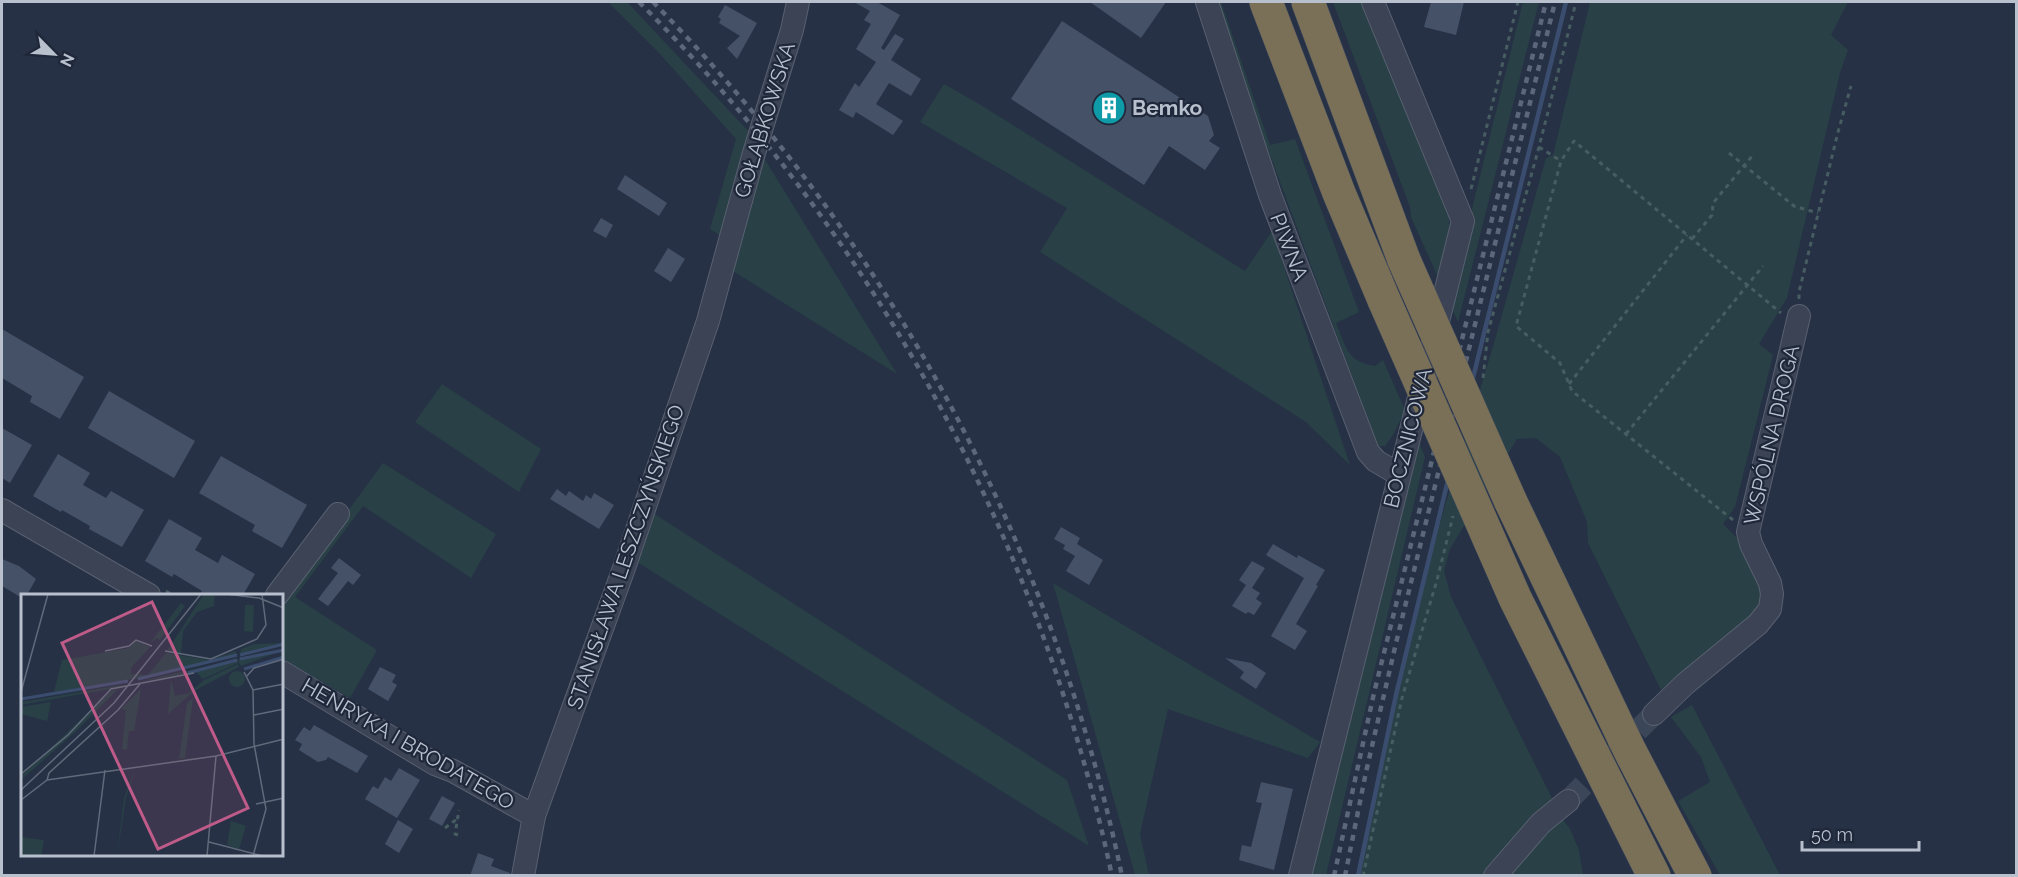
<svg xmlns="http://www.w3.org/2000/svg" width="2018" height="877" viewBox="0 0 2018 877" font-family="Raleway,sans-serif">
	<rect width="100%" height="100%" fill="#263145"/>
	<g fill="#284046">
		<polygon points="608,2 627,2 750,133 721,236 710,229 736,139 660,54"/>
		<path d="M1216,2H1221L1270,145L1295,139L1359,312L1336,323C1346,347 1347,362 1375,366L1383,360L1405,410L1393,435L1385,446H1378L1267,147L1264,146Z"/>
		<polygon points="1333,2 1365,2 1410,112 1449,219 1449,238 1438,277 1411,217 1410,207"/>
		<polygon points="1523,2 1539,2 1458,322 1449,302"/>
		<polygon points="1590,2 1848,2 1831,35 1848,50 1840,73 1787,298 1759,344 1773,355 1735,507 1723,524 1747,548 1760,575 1761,610 1730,640 1661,690 1588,543 1587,522 1560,457 1536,438 1517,439 1450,549 1444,571 1451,597 1552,798 1507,851 1489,875 1356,876 1419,592 1494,343 1546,158 1553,155"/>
		<polygon points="944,84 984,107 1245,271 1272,231 1350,465 1306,422 1040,252 1067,208 920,122"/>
		<polygon points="764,158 897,374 733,271"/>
		<polygon points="442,384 541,449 519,492 415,422"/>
		<polygon points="1418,440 1425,457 1326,875 1311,876"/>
		<polygon points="383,463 496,534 471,578 363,506 295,597 377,650 350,698 282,658 282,601"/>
		<polygon points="650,511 1067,780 1089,846 634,560"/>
		<polygon points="1053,583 1320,742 1308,758 1168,709 1140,834 1149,875 1135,875"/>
		<polygon points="1692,705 1780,875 1720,875 1678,801 1710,782 1701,757 1671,717"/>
		<polygon points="1560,816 1570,829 1579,850 1583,875 1502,876"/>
	</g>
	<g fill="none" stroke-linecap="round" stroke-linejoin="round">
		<g stroke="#3b4d6e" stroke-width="4.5">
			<polyline points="1472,382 1566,2"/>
			<polyline points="1358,876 1396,695 1448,480"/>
		</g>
	</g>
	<g fill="#455167">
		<polygon points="854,2 877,2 900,15 881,48 884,50 895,34 904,39 891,60 921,79 911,96 889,83 876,104 903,121 893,135 856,112 853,118 839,110 855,83 859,87 876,62 856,49 871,24 864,20 870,11"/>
		<polygon points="1090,2 1166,2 1141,38"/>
		<polygon points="1431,2 1464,2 1456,35 1424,27"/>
		<polygon points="725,5 757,23 737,59 727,48 740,36 719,23 721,19 718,17"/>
		<polygon points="1062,21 1208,116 1214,135 1209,141 1220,148 1205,170 1169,146 1144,185 1011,99"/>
		<polygon points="625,175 667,203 659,216 617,189"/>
		<polygon points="601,218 613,225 606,238 593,231"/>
		<polygon points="668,248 685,259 671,282 654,271"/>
		<polygon points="2,329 84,377 60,419 30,402 32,396 2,378"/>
		<polygon points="109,391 195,441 174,478 88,428"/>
		<polygon points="2,428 32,445 10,483 2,478"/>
		<polygon points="58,454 90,473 83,485 106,498 111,491 144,510 122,547 89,529 90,526 62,510 61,512 33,496"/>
		<polygon points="221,456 307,505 282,548 252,531 255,525 199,493"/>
		<polygon points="557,489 566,496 569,491 583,501 586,495 591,499 594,493 614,505 599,529 550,499"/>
		<polygon points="169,519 202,538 195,550 218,563 222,555 255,574 243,595 199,595 202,591 174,574 172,577 145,561"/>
		<polygon points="1061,527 1080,538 1077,544 1103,560 1089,585 1066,571 1075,556 1063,549 1065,545 1054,539"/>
		<polygon points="1273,544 1297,558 1298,555 1325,570 1316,585 1318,586 1296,624 1307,631 1295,650 1271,636 1304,578 1266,555"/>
		<polygon points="339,558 361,575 353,585 348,581 328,606 318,599 338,573 331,568"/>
		<polygon points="2,559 19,566 36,579 27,595 22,595 22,598 2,586"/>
		<polygon points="1252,561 1265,568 1252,588 1260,593 1256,599 1262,603 1254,615 1248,612 1246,614 1232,606 1246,585 1239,580"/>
		<polygon points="1225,658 1251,663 1266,673 1256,689 1240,678 1244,672"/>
		<polygon points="380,667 396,675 392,682 397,685 388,701 368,689"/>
		<polygon points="314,725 368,756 357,773 328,757 326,760 318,762 299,750 302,744 295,740 304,727 310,731"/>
		<polygon points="399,768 420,780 397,818 365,799 373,786 378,789 385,777 391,781"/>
		<polygon points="1261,782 1293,789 1274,870 1239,860 1242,845 1251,847 1262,803 1256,802"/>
		<polygon points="442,796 455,803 442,826 429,819"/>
		<polygon points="398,820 413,829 399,853 385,844"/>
		<polygon points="478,853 494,859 491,866 510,873 510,876 470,876"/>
	</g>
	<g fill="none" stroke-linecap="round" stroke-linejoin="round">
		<polyline stroke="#3c4659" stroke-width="22" stroke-dasharray="22 11" stroke-linecap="butt" points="1568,801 1654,714"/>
		<g stroke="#596171" stroke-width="24">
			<g id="minor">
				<polyline points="1207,2 1270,195 1368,452 1376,461 1398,474"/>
				<polyline points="2,510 149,595"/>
				<polyline points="277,595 338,514"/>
				<polyline points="282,672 435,764 453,771 534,816"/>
				<polyline points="1654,714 1685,684 1758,624 1770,609 1772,594 1770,583 1751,544 1748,532 1799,316"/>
				<polyline points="523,876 534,816 624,568 708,321 754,153 792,30 798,2"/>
				<polyline points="1300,876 1463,221 1373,2"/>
				<polyline points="1495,876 1541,823 1568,801"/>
			</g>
		</g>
		<g stroke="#454e5f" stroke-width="34">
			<g id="highway">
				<polyline points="1266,2 1339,193 1384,300"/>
				<polyline points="1308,2 1404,260"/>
				<polyline points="1510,500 1629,749 1695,876"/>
				<polyline points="1490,541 1515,598 1654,876"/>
			</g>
		</g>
		<g stroke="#475d61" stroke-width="3" stroke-dasharray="4.5 4.5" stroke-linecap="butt">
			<polyline points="1539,147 1561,161"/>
			<polyline points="1729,153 1794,206 1818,213"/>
			<polyline points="1471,189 1518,2"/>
			<polyline points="1692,239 1712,215 1713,203 1753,155"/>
			<polyline points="1799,299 1799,292 1838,132 1851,86"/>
			<polyline points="1483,378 1488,332 1539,147 1576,2"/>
			<polyline points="1569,384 1687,235"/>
			<polyline points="1626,434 1763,266"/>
			<polyline points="1733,520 1572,391 1560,363 1516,326 1561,161 1574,141 1781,313"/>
			<polyline points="166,591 173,595"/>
			<polyline points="445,828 457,819"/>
			<polyline points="458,835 455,834 459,810"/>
			<polyline points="1363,876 1402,698 1437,580 1453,516"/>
		</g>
		<use href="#minor" stroke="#3b4354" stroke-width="22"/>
		<use href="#highway" stroke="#7a6f57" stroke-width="33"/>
		<g stroke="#5d677b" stroke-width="4.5" stroke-dasharray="6 6" stroke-linecap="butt">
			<path d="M639,2C878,240 1042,546 1112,876"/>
			<path d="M653,2C889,241 1053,546 1122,876"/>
			<polyline points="1334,876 1374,693 1546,2"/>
			<polyline points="1345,876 1366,772 1396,643 1555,2"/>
		</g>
		<g stroke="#454e5f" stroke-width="34" stroke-linecap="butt">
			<g id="highway-bridge">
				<polyline points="1404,260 1510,500"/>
				<polyline points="1384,300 1490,541"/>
			</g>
		</g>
		<use href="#highway-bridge" stroke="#7a6f57" stroke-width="33"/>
	</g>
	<defs>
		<g id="building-disc" transform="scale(1.725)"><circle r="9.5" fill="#0f9aa8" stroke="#1f283a"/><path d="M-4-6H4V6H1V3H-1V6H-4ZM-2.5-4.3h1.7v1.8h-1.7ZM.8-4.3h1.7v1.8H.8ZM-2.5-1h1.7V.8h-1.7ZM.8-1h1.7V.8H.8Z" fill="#fff"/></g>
	</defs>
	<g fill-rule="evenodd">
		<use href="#building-disc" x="1109" y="108"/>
	</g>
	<g text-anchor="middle" stroke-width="4.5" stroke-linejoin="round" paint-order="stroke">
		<g font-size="21" font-weight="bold" fill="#b8bfcd" stroke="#1f283a" text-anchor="start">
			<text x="1132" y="115">Bemko</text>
		</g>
		<g font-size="21" fill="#b8bfcd" stroke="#1f283a">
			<text transform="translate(765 120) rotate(-73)" y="7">GOŁĄBKOWSKA</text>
			<text transform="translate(1289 247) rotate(69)" y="7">PIWNA</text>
			<text transform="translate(1772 435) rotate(-77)" y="7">WSPÓLNA DROGA</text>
			<text transform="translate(1408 438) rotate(-76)" y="7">BOCZNICOWA</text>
			<text transform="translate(626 557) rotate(-71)" y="7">STANISŁAWA LESZCZYŃSKIEGO</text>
			<text transform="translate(408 744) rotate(30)" y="7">HENRYKA I BRODATEGO</text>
		</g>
	</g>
	<g transform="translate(21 594)">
		<rect width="262" height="262" fill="#263145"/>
		<path d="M183,0H194L193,12L176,18L162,37L160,61L146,57ZM160,9L164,12L139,46L136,44L129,49ZM224,11H233L232,38L223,37ZM114,47L129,53L110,74V80L127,81L145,59L188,66L215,57L216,62L130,82L33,98L41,66L108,54ZM262,49V51L219,61L220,55L233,50ZM262,56L220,72L218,69V65ZM217,65V69L182,85L175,78L116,88ZM217,70L218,73L173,97L147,120L150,85L154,102L168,99L183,86ZM208 85a8 8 0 1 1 16 0a8 8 0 1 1-16 0ZM101,91L99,93L0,111V108ZM97,95L54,138L0,186V182L90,97ZM120,95L113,137H108L106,156L101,155L105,116L100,115ZM172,104L164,164L158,165L166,109ZM30,108L26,127L0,120V113ZM115,172L105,204L96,262L103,204ZM210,227L225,232L218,255L206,251ZM0,243L23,246L20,262H0Z" fill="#284046"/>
		<path fill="none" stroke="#3b4d6e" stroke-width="3" d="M219,61L263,50M219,65L263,56M223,75L263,63M167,79L216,66M117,85L216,61M0,105L107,87"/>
		<path fill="none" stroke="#606a7b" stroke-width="1.5" d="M205,0L238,4L263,14M84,57L108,52L115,46L131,52M144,57L190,65L236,45L245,31L241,0M223,78L232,96L233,150L245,215L232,262M226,82L233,74L263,65M232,96L263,90M0,98L27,0M233,121L263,115M0,180L47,141L90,95L173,79M26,186L195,162L263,145M0,196L93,109L180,0M0,206L26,186L28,179L97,116L119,90M235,210L263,204M188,248L242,262M73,262L84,176M186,262L195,162"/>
		<path fill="#be5b89" fill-opacity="0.15" stroke="#be5b89" stroke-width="3" d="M131,8L227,214L137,255L41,49Z"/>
		<rect width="262" height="262" fill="none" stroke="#b8bfcd" stroke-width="3"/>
	</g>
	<rect width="2018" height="877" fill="none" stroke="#b8bfcd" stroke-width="6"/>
	<g transform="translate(54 54) rotate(115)" stroke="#1f283a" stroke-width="4.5" paint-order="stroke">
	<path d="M0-4.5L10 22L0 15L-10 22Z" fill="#b8bfcd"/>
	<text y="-9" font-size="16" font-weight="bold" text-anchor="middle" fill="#b8bfcd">N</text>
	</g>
	<path d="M1802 841v9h117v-9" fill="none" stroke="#b8bfcd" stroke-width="3"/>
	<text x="1811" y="841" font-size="18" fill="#b8bfcd" stroke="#1f283a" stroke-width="4.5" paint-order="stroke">50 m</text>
</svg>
